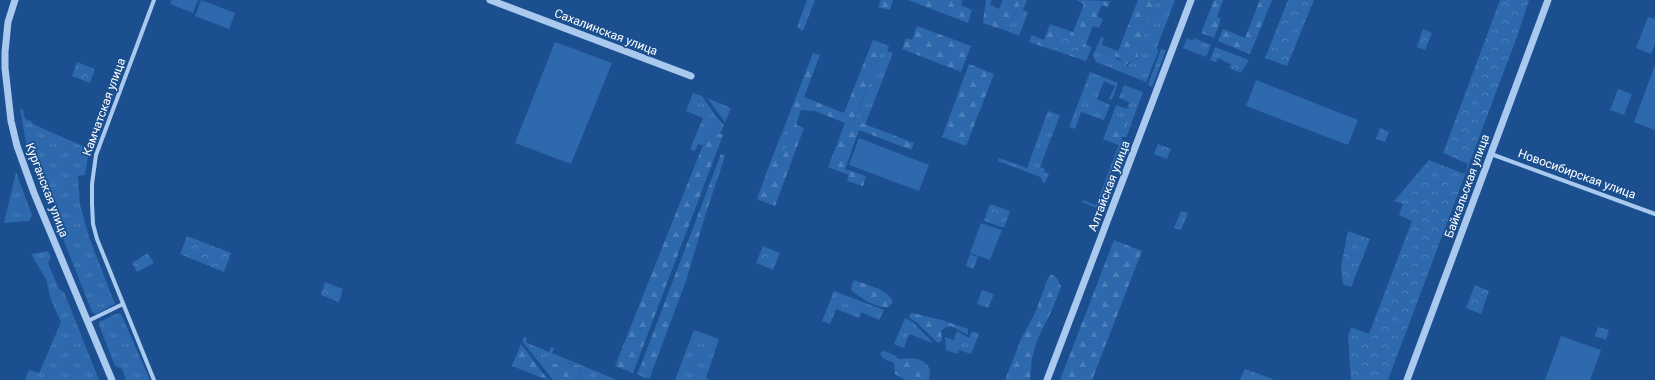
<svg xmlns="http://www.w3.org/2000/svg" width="1655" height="380" viewBox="0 0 1655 380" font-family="Roboto,sans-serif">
	<defs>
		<pattern id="grass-tufts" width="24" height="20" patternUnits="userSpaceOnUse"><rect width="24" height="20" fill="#2e69ad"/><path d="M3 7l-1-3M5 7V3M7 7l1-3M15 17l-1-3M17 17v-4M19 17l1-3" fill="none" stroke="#4d80b9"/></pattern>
		<pattern id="forest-firs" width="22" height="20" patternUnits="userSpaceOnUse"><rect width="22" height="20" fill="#2e69ad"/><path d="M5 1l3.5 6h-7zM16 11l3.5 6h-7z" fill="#4d80b9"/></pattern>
		<pattern id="park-crowns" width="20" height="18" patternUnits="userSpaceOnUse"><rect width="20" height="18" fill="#2e69ad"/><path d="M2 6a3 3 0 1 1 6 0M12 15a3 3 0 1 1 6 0" fill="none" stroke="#4d80b9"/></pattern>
	</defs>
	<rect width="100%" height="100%" fill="#1b4f8f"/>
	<g fill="url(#grass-tufts)">
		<polygon points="807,0 815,0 803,31 797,27"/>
		<polygon points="1022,0 1027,0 1023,10 1028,12 1019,36 1007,31"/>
		<polygon points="1159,0 1175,0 1157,47 1158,52 1146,82 1096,62 1093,55 1101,37 1104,38 1102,45 1118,51 1115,54 1116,58 1127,66 1132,60 1138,59 1139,56 1137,50 1143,43 1145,28 1156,12 1153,3"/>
		<polygon points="1187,38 1193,41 1194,38 1211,45 1206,57 1183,48"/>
		<polygon points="884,44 889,46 887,51 893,53 865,125 854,121"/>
		<polygon points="1215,47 1249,60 1241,73 1239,72 1244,60 1231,55 1228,63 1218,58 1216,62 1210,60"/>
		<polygon points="1161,49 1166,50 1152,87 1148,85"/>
		<polygon points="1090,72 1118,83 1112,100 1109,99 1115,86 1104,81 1097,99 1110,105 1104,120 1081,112 1075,129 1069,127"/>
		<polygon points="1124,85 1143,92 1126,138 1122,136 1128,122 1112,116 1116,105 1127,109 1129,102 1119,98"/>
		<polygon points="693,93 702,96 715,115 724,125 720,134 709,130 703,145 698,144 695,151 690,149 703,118 686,111"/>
		<polygon points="707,98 731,108 725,122"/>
		<polygon points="20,108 23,110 25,119 31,121 33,124 89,149 85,175 78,176 80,204 89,237 115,304 96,314 92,312 55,218 58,215 47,185 40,187 27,149"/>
		<polygon points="1048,111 1060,115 1040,167 1045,169 1044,172 1049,173 1045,183 1043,182 1040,177 998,161 999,158 1027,168"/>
		<polygon points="1121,139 1125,141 1099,209 1082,202 1083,200 1096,205"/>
		<polygon points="16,172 32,215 29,221 4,223"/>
		<polygon points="48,251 51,257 48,263 59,289 64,292 99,380 25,380 29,370 39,373 61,322 51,300 46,279 31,254"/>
		<polygon points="982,290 994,294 988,308 977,304"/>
		<polygon points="834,291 884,310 879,320 861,312 859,318 836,309 830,324 822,321"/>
		<polygon points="118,313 121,314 150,380 126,380 122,369 115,366 99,325 99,322"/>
		<polygon points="905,318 913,322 933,343 909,334 904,348 894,344"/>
		<polygon points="694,330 719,339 706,378 710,380 675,380"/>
		<polygon points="957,331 969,338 972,331 979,334 971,354 959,350 958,354 946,350 945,337 954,340"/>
		<path d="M525,342L549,352L551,347L554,348L552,353L617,380H586L579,376L580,370L571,363L561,361L556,364C545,361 545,356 536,351C532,348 528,347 525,342Z"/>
		<polygon points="641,365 653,369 650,378 645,378 637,374"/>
	</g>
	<g fill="url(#forest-firs)">
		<polygon points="881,0 893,0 890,10 878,7"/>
		<polygon points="908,0 962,0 961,5 972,10 968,23"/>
		<polygon points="986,0 992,0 990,5 999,9 1003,0 1022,0 1007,31 983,23"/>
		<polygon points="1076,0 1110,1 1108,7 1102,5 1097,16 1103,19 1099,28 1093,26 1086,44 1092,47 1086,61 1029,42 1032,35 1044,40 1050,24 1073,32 1084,4"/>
		<polygon points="1138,0 1159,0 1153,3 1156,12 1145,28 1143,43 1137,50 1139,58 1131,61 1123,67 1121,63 1121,60 1115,56 1115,54 1118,51"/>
		<polygon points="1214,0 1223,0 1217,17 1221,19 1214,38 1201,33"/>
		<polygon points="1260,0 1272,0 1250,54 1218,41 1223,29 1245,38"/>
		<polygon points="917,26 971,46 961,72 902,49 906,38 912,40"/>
		<polygon points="873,40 884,44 854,120 914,143 911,150 859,130 845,169 866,176 863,186 847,181 849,175 828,167 845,123 815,111 801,110 796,125 804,128 775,206 757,199 773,155 782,158 791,136 782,133 813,53 820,55 804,97 844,113"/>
		<polygon points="969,64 994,74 966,146 942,137"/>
		<polygon points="1112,116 1128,122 1119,145 1103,139"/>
		<polygon points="709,130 723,135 633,373 615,366"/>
		<polygon points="721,154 725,156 705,216 687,278 653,369 641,365"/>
		<polygon points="1114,240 1142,251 1092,380 1060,380"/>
		<polygon points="1052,274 1057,278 1061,287 1052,310 1038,338 1032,358 1030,380 1005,380 1021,339 1035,313 1048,278"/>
		<path d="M854,280C866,285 887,288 893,302L888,307C875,308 861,298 851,290L852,284Z"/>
		<polygon points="912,313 942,320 968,329 968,335 951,326 946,327 941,331 942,340 938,343 917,323 910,318 909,315"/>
		<path d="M524,337L527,338L526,342C528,347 532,348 536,351C545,356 545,361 556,364L561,361H563L579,367L580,368L579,376L586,380H553L522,341Z"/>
		<polygon points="521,344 548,380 512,366"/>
		<path d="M883,351L890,353L899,359C913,359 921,355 930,369L929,380H905L895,374L894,363C888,359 883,361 880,353Z"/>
	</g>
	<g fill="url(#park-crowns)">
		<polygon points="1288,0 1314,0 1287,66 1265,58"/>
		<polygon points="1500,0 1529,0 1518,34 1388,380 1351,380 1348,336 1351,327 1369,334 1412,221 1399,215 1403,204 1394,201 1429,160 1465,174 1468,164 1443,153"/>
		<polygon points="1423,29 1432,33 1425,50 1417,47"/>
		<polygon points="1060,31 1085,40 1078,57 1053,48"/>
		<polygon points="1231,54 1244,60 1239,72 1229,68 1231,64 1228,63"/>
		<polygon points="77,62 95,69 90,83 72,76"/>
		<polygon points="1380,128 1389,132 1385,142 1376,139"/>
		<polygon points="782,133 791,136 782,158 773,155"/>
		<polygon points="1158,144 1171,149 1167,159 1154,154"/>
		<polygon points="990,204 1010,211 1004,228 984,221"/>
		<polygon points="1181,211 1188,213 1181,230 1174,228"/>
		<polygon points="1348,231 1370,239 1351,287 1343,284 1341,266"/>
		<polygon points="187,236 231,253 224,272 180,254"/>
		<polygon points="763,246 780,253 773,270 756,263"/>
		<polygon points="148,253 154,263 137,272 132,263"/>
		<polygon points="970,254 978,257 973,269 966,266"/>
		<polygon points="325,282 343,289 339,302 321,295"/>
		<polygon points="1475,285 1489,291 1481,314 1466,308"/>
		<polygon points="1598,327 1609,330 1606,340 1595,336"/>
		<polygon points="1245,369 1273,379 1273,380 1240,380"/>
	</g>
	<g fill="#2e69ad">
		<polygon points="172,0 198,0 193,13 170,4"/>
		<polygon points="201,0 235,13 229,29 195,16"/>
		<polygon points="1648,17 1655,19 1655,43 1651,54 1636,48"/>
		<polygon points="555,42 612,63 571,164 515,143"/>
		<polygon points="1655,65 1655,130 1634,122"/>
		<polygon points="1256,80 1358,120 1348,145 1246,106"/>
		<polygon points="1618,89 1632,94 1624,115 1610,110"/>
		<polygon points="859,138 929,165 919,191 849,165"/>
		<polygon points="981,223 1002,230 990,260 970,253"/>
		<polygon points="1561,336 1601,350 1590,380 1545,380"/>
	</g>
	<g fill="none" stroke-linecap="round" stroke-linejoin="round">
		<g stroke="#a9c9ee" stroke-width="4">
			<polyline points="154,0 96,155 92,184 92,204 93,224 97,239 154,380"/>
			<polyline points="1491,154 1655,214"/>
			<polyline points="88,321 123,304"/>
		</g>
		<g stroke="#a9c9ee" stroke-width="7">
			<polyline points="15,0 8,22 5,52 5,68 11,121 17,146 34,193 112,380"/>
			<polyline points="490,0 691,76"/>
			<polyline points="1047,380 1191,0"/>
			<polyline points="1407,380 1548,0"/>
		</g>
	</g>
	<g text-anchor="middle" stroke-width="3.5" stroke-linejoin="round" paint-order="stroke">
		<g font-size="12" fill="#fff" stroke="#1b4f8f">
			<text transform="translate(606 32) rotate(21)" y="4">Сахалинская улица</text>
			<text transform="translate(104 107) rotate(-70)" y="4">Камчатская улица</text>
			<text transform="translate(1577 174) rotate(20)" y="4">Новосибирская улица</text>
			<text transform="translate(1109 186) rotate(-69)" y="4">Алтайская улица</text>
			<text transform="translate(1467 186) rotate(-70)" y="4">Байкальская улица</text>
			<text transform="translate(47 190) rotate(69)" y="4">Курганская улица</text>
		</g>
	</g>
</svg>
